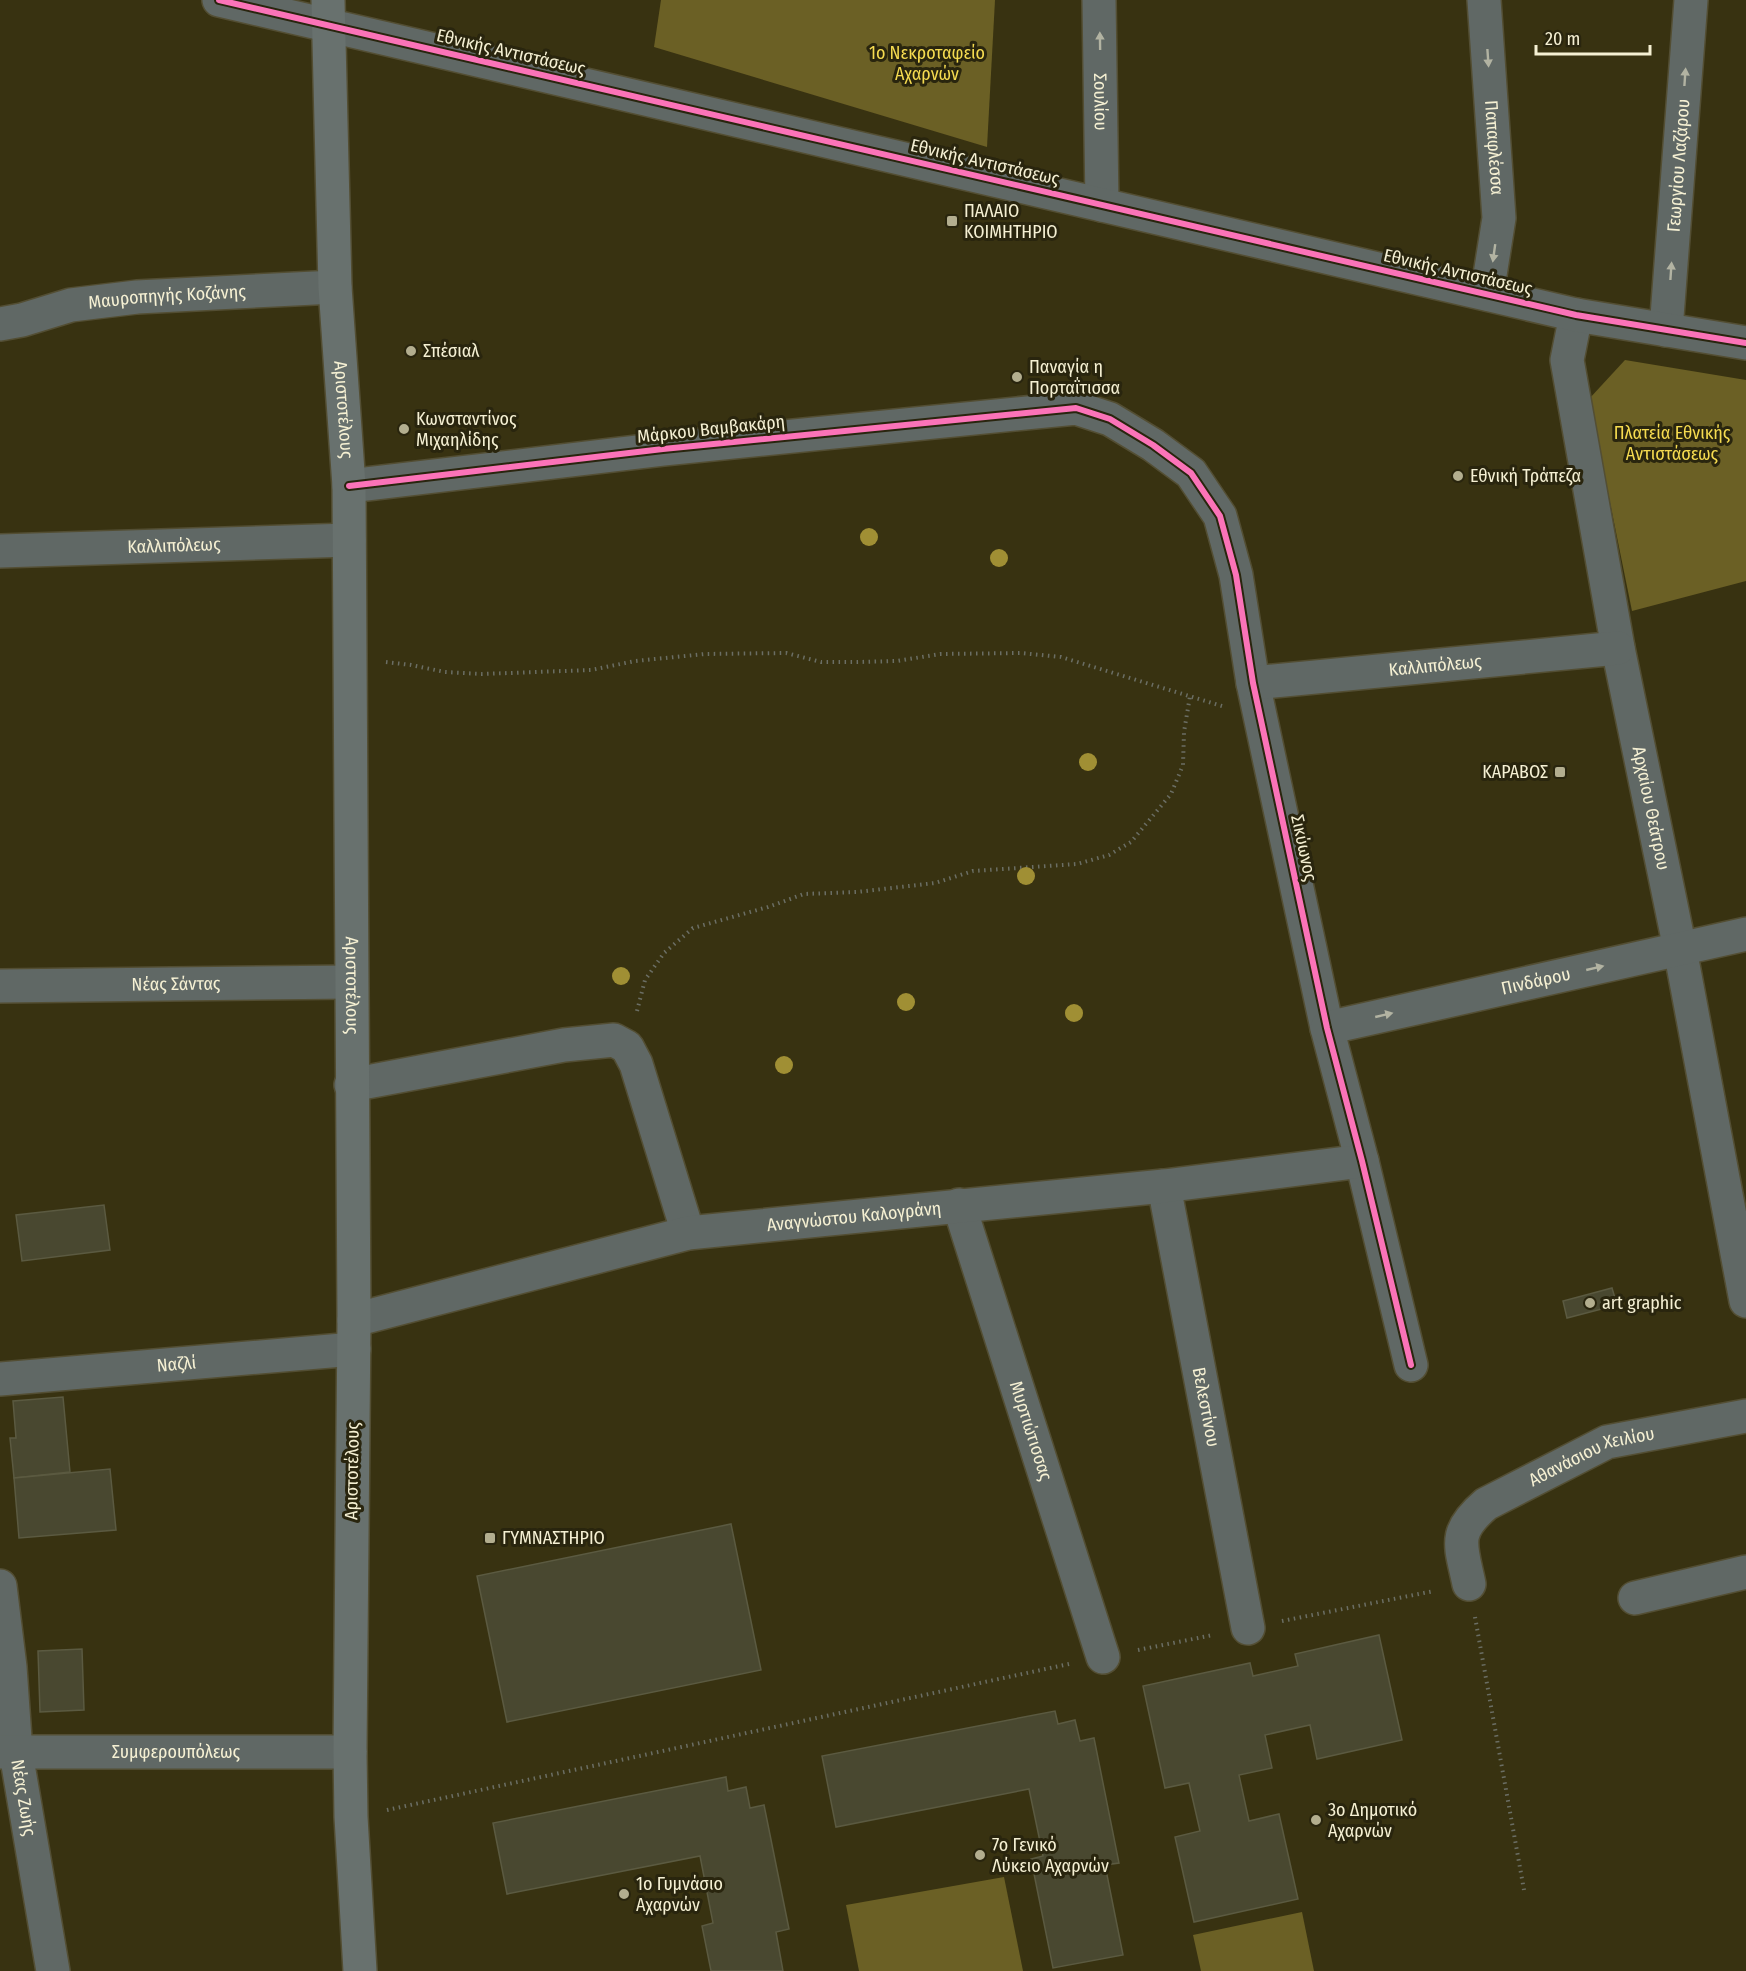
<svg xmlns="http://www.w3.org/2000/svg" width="1746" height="1971" viewBox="0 0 1746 1971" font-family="'Fira Sans Condensed',sans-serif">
	<rect width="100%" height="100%" fill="#383211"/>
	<g fill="#6b6025">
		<polygon points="661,0 995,0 987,147 654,47"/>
		<polygon points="1625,360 1746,380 1746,581 1632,611 1589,399"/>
		<polygon points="1004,1877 1023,1971 859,1971 846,1905"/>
		<polygon points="1302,1912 1314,1971 1201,1971 1193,1935"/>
	</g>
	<g fill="#494830" stroke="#5b5a41" stroke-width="1.5">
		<polygon points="104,1205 110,1250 22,1261 16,1215"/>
		<polygon points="1612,1288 1617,1305 1567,1318 1563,1301"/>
		<polygon points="63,1397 70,1472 14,1478 10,1438 16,1438 13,1401"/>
		<polygon points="110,1469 116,1530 19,1538 14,1478"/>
		<polygon points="731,1524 761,1670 507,1722 477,1576"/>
		<polygon points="1379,1635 1402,1740 1317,1759 1310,1725 1265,1735 1272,1768 1239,1775 1249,1821 1279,1814 1298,1899 1194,1922 1175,1837 1200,1831 1189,1783 1165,1788 1143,1686 1250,1663 1253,1676 1298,1666 1295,1654"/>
		<polygon points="82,1649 84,1710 40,1712 38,1651"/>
		<polygon points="1055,1711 1058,1724 1075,1720 1080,1741 1094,1738 1119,1863 1105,1865 1123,1955 1053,1968 1031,1859 1043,1856 1029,1789 836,1827 822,1756"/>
		<polygon points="726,1777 728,1791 746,1787 750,1808 764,1805 789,1929 776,1932 783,1971 711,1971 702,1926 713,1923 700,1856 507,1894 493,1823"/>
	</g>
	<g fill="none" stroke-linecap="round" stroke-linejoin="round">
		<g stroke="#534e33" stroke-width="36">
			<g id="minor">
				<path id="s1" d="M1099,0L1102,205"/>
				<path id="s2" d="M1484,0L1499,218L1487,294"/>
				<path id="s3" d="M1576,315L1567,360L1618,648L1680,949L1746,1301"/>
				<path id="s4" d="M0,324L22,320L71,305L137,297L335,287"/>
				<path id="s5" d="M1666,330L1691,0"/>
				<polyline points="349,486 663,449 1076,408 1110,419 1153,445 1191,473 1220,516 1236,575 1253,683 1327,1028 1362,1161 1411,1365"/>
				<path id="s6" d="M0,551L349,540"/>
				<path id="s7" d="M1253,683L1618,648"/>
				<path id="s8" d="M0,986L351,982"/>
				<path id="s9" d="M1327,1028L1746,934"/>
				<polyline points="351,1085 564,1045 614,1040 627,1047 636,1064 688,1233"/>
				<path id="s10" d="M1164,1186L1248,1628"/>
				<path id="s11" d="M959,1205L1103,1657"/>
				<path id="s12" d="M354,1320L688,1233L1164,1186L1362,1161"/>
				<path id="s13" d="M0,1379L354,1349"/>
				<path id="s14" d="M1469,1584C1461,1545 1452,1533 1486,1504L1607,1442L1746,1416"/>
				<path id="s15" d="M0,1586L10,1667L16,1753L53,1971"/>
				<polyline points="1635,1598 1746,1572"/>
				<path id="s16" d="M0,1752H350"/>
			</g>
		</g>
		<g stroke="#534e33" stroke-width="36">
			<polyline id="tertiary" points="219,0 1576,315 1746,343"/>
		</g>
		<g stroke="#534e33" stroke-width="36">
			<g id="secondary">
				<path id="s17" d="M328,0L335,287L349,486L354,1320L350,1752L351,1817L360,1971"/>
			</g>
		</g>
		<g stroke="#6b6e64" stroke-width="4" stroke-dasharray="1.5 4.5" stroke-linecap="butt">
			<polyline points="386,662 411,665 445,672 482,674 591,670 635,661 705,654 786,653 821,662 858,662 897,661 940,654 1021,653 1061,657 1222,706"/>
			<polyline points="637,1011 645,980 664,953 693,928 768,907 804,894 857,892 935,883 973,871 1077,864 1109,855 1131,842 1171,794 1183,765 1184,732 1190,696"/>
			<polyline points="1475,1617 1524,1890"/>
			<polyline points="1282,1621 1434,1591"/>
			<polyline points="1138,1650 1213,1635"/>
			<polyline points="387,1810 1069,1664"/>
		</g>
		<use href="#minor" stroke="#606865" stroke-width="33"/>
		<use href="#tertiary" stroke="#606865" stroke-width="33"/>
		<use href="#secondary" stroke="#68716e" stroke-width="33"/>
		<g stroke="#29250e" stroke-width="10">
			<g id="cycleway">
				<polyline points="219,0 1576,315 1746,343"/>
				<polyline points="349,486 663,449 1076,408 1110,419 1153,445 1191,473 1220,516 1236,575 1253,683 1327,1028 1362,1161 1411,1365"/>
			</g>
		</g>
		<use href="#cycleway" stroke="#fb73b8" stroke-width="6"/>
	</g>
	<g fill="#a08f34">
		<circle cx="869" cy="537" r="9"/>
		<circle cx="999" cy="558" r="9"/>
		<circle cx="1088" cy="762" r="9"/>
		<circle cx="1026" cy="876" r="9"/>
		<circle cx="621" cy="976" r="9"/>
		<circle cx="906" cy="1002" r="9"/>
		<circle cx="1074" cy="1013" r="9"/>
		<circle cx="784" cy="1065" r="9"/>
	</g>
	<defs><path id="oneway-solid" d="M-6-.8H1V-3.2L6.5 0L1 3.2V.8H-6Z" transform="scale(1.5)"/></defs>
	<g fill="#b2b3a2">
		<use href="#oneway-solid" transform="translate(1100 41) rotate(-91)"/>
		<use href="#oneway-solid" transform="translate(1488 58) rotate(86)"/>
		<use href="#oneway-solid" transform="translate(1685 77) rotate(-86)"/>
		<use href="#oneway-solid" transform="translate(1494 253) rotate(98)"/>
		<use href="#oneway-solid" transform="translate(1671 271) rotate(-86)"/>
		<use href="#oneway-solid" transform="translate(1595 968) rotate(-13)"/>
		<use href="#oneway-solid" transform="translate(1384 1015) rotate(-13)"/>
	</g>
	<g fill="#b3ae8f" stroke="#29250e" stroke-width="2">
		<rect x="946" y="215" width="12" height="12" rx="3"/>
		<circle cx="411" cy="351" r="6"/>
		<circle cx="1017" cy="377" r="6"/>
		<circle cx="404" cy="429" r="6"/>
		<circle cx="1458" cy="476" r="6"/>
		<rect x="1554" y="766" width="12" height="12" rx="3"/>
		<circle cx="1590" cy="1303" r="6"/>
		<rect x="484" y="1532" width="12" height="12" rx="3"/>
		<circle cx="1316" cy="1820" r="6"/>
		<circle cx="980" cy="1855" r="6"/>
		<circle cx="624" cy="1894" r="6"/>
	</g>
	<g text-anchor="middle" stroke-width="6" stroke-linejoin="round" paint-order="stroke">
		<g font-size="18" fill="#f5f0d3" stroke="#29250e">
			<text transform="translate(511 52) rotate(13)" y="6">Εθνικής Αντιστάσεως</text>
			<text dy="6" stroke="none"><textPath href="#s1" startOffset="102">Σουλίου</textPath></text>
			<text dy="6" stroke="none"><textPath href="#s2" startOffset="148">Παπαφλέσσα</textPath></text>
			<text transform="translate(985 162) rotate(13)" y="6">Εθνικής Αντιστάσεως</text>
			<text dy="6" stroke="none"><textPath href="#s5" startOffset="165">Γεωργίου Λαζάρου</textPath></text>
			<text transform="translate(1458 272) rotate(13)" y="6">Εθνικής Αντιστάσεως</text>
			<text dy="6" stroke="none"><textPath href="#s4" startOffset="170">Μαυροπηγής Κοζάνης</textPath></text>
			<text dy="6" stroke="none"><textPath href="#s17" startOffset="410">Αριστοτέλους</textPath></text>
			<text transform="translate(711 429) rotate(-6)" y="6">Μάρκου Βαμβακάρη</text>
			<text dy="6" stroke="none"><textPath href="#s6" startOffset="174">Καλλιπόλεως</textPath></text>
			<text dy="6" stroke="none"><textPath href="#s7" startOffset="183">Καλλιπόλεως</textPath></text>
			<text dy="6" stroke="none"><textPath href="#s3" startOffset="502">Αρχαίου Θεάτρου</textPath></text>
			<text transform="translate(1304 848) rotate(78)" y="6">Σικύωνος</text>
			<text dy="6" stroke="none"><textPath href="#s9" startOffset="214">Πινδάρου</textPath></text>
			<text dy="6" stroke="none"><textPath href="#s8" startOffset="176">Νέας Σάντας</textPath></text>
			<text dy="6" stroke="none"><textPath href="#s17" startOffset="986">Αριστοτέλους</textPath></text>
			<text dy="6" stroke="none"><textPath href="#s12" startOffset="512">Αναγνώστου Καλογράνη</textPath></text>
			<text dy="6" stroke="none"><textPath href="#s13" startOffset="177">Ναζλί</textPath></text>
			<text dy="6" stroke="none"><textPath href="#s10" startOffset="225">Βελεστίνου</textPath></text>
			<text dy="6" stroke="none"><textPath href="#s11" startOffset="237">Μυρτιώτισσας</textPath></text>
			<text dy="6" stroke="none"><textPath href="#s14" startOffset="206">Αθανάσιου Χειλίου</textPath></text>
			<text transform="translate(352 1471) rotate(-89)" y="6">Αριστοτέλους</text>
			<text dy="6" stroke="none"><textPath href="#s16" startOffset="176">Συμφερουπόλεως</textPath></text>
			<text dy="6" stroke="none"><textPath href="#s15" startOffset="213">Νέας Ζωής</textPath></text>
		</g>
		<g font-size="18" fill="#f5db50" stroke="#29250e">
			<text x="927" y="59">1ο Νεκροταφείο<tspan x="927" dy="21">Αχαρνών</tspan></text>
			<text x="1672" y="439">Πλατεία Εθνικής<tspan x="1672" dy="21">Αντιστάσεως</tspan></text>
		</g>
		<g font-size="18" fill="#f5f0d3" stroke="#29250e" text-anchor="start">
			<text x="964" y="217">ΠΑΛΑΙΟ<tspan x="964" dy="21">ΚΟΙΜΗΤΗΡΙΟ</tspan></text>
			<text x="423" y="357">Σπέσιαλ</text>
			<text x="1029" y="373">Παναγία η<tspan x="1029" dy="21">Πορταΐτισσα</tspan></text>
			<text x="416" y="425">Κωνσταντίνος<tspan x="416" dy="21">Μιχαηλίδης</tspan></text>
			<text x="1470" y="482">Εθνική Τράπεζα</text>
			<text x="1548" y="778" text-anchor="end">ΚΑΡΑΒΟΣ</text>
			<text x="1602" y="1309">art graphic</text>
			<text x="502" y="1544">ΓΥΜΝΑΣΤΗΡΙΟ</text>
			<text x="1328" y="1816">3ο Δημοτικό<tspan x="1328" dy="21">Αχαρνών</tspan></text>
			<text x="992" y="1851">7ο Γενικό<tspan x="992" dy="21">Λύκειο Αχαρνών</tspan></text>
			<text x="636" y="1890">1ο Γυμνάσιο<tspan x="636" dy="21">Αχαρνών</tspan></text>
		</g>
	</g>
	<path d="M1536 45v9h114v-9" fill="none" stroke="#f5f0d3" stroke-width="3"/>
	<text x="1545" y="45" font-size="18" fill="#f5f0d3" stroke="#29250e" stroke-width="4.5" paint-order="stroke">20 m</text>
</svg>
